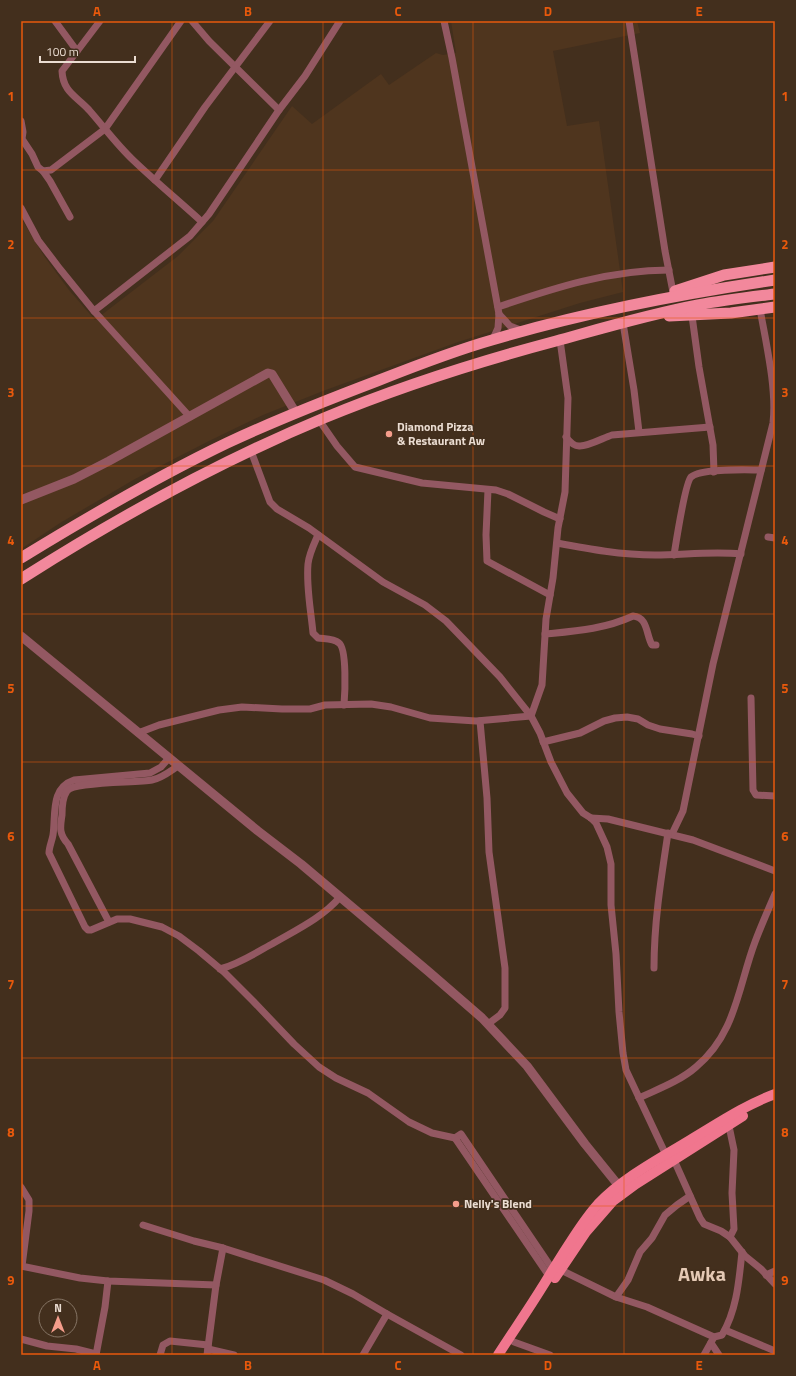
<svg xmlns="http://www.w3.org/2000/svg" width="796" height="1376" viewBox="0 0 796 1376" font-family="'Titillium Web',sans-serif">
	<rect width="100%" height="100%" fill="#432f1d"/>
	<polygon fill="#4f351e" points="451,21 637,21 640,33 553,51 567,126 599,121 623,292 580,303 458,342 323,391 263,415 211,440 135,479 60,523 21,549 21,218 44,256 69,290 95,320 178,256 213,221 292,106 312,124 381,74 389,85 436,53 443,55 456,53"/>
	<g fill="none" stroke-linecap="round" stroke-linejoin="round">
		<g stroke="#935862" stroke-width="7">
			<polyline points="55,21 77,51"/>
			<path d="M100,21L62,71C63,92 76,96 89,110C104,127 117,145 133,160C156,182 179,201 202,222"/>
			<polyline points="192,21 209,41 279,110"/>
			<polyline points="444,21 452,58 499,314 498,328 493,339"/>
			<polyline points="629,21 665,251 673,292"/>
			<polyline points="21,121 23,132 22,139 32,154 38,167 43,171 51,170 105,129 181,21"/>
			<polyline points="43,171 50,181 70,217"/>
			<polyline points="155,180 205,107 270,21"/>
			<polyline points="21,208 38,240 60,269 94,311 190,417"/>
			<path d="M498,307C554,288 609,270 669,270"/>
			<polyline points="94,311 190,236 209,214 279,110 305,76 340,21"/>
			<polyline points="499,314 510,326 523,331"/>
			<polyline points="692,316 699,367 713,445 714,472"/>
			<polyline points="623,323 634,390 639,432"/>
			<polyline points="319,420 337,446 355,467 422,483 496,490 508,494 544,512 560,519"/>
			<path d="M566,437C569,441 574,446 579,446C587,447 603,438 612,435L710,427"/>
			<polyline points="251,451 270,502 277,509 309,528 383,582 425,605 446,621 500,677 531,716 540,733 551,762 567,793 583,813 591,818 596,823 607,847 611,864 611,905 616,954 619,1012 623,1053 626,1070 666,1155"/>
			<polyline points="488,490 486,535 487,561 550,595"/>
			<path d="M318,535C314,544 309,554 308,564C306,587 311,611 313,633L318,638C325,639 333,638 339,643C347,649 345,694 344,705"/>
			<polyline points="768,537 775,538"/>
			<path d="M557,543C589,549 621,555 655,555C683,555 712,551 741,554"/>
			<path d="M674,555C676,543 685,483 691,477C702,468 746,470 761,470"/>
			<path d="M545,634C576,631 605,629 633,616C648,617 646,635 652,645H656"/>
			<polyline points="751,698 753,790 756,795 775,796"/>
			<polyline points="480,721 487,798 489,852 505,968 505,1008 500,1015 488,1024"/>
			<polyline points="138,733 159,725 219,710 242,707 282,709 310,709 325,705 371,704 391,707 430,718 476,721 531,716 542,685 546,619 553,578 558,528 565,492 568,398 560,340"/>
			<polyline points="543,742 580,733 604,721 615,718 627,717 638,719 648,725 660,729 692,734 699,736"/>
			<path d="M169,758L161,767L150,773L74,780C50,788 56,815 53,835C52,841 49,847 49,853L85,927L88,930H91L117,919H130L162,927L179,936L199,951L224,972L253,1001L294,1044L319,1067L336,1078L368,1093L409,1122L432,1133L455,1138L461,1134L553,1270"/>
			<polyline points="591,818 608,819 693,840 775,871"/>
			<path d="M672,834L683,811L713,664L773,423C777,390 766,343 760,309"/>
			<path d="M109,922L68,844C59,834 60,828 62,815C62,808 62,798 67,791C74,781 137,783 152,780C162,778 169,772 178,766"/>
			<path d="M654,968C654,922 661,879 668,833"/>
			<path d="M220,969C239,964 255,953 272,944C296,930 322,918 340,897"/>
			<path d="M639,1098C658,1089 680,1081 696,1067C736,1034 738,987 755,942C761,926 768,910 775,894"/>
			<polyline points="729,1126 734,1150 732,1193 734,1229 730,1237"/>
			<polyline points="455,1138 549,1276"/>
			<polyline points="674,1160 700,1218 704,1224 721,1231 730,1237 745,1256 761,1269 775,1284"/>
			<polyline points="21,1187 29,1200 29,1211 22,1266"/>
			<polyline points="143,1225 194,1241 223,1248 324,1280 353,1294 387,1314 461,1355"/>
			<polyline points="21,1266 80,1278 108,1281 216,1285"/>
			<path d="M561,1270L616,1297L647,1307L714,1337L722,1335C737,1310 739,1280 742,1252"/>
			<polyline points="766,1275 775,1271"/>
			<polyline points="616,1297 628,1280 640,1252 652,1238 665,1215 677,1205 690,1196"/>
			<polyline points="725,1330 775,1351"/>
			<polyline points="21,1339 47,1346 76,1349 96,1354"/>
			<polyline points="514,1342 550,1355"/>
			<polyline points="711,1343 719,1355"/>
			<polyline points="208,1349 234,1355"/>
			<polyline points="96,1355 105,1307 108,1281"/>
			<polyline points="160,1355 163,1345 170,1341 208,1345"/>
			<polyline points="207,1355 216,1285 223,1248"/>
			<polyline points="363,1355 387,1314"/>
			<polyline points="704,1355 714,1337"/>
		</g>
		<g stroke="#935862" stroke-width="9">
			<polyline points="21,500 74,479 109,461 268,373 272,374 296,413"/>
			<polyline points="21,636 258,831 301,864 429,972 482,1018 527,1066 585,1144 623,1191"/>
		</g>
		<g stroke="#f0768e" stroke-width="10">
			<polyline points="555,1278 586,1232 613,1201 636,1184 743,1116"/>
			<path d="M498,1355C516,1327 535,1300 552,1271C567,1248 580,1224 598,1204C624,1177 659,1159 690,1140C717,1124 745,1105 775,1094"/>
		</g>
		<g stroke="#f2889c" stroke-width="11">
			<polyline points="675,291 724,275 775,267"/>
			<polyline points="669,316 731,313 775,307"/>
			<path d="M21,558C88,517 156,477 227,443C276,420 327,400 377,381C415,366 453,351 492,340C585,312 680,294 775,280"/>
			<path d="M21,579C117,518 218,462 324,418C399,387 477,362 556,341C603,328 650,314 698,305C723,300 750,297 775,294"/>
		</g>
	</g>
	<path fill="none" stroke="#e8590c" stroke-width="1" stroke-opacity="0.55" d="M172,21V1355M323,21V1355M473,21V1355M624,21V1355M21,170H775M21,318H775M21,466H775M21,614H775M21,762H775M21,910H775M21,1058H775M21,1206H775"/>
	<g fill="#f49d8b" stroke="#432f1d" stroke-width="1.5">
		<circle cx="389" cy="434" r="4"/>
		<circle cx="456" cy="1204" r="4"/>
	</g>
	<g text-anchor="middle" stroke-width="3.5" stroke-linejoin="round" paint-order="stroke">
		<g font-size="12" font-weight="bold" fill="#ebddd2" stroke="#432f1d" text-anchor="start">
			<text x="397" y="431">Diamond Pizza<tspan x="397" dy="14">&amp; Restaurant Aw</tspan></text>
			<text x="464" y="1208">Nelly's Blend</text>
		</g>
		<g font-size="20" font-weight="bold" fill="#e4c9b4" stroke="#432f1d">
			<text x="702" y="1281">Awka</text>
		</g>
	</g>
	<rect width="796" height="1376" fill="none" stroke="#432f1d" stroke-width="44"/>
	<g transform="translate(58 1318)"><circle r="19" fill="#432f1d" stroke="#867565"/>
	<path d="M0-3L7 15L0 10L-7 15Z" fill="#f49d8b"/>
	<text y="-6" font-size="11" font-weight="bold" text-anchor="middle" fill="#ebddd2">N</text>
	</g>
	<path d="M40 56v6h95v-6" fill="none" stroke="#ebddd2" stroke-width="2"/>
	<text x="46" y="56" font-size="12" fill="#ebddd2" stroke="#432f1d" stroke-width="3" paint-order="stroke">100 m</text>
	<rect x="22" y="22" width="752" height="1332" fill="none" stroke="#e8590c" stroke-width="1.5"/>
	<g font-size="13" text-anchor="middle" font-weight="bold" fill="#e8590c">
		<text x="97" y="16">A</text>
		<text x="248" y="16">B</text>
		<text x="398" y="16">C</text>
		<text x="548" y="16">D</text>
		<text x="699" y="16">E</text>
		<text x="11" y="101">1</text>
		<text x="785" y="101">1</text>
		<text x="11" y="249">2</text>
		<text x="785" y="249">2</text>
		<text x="11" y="397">3</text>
		<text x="785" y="397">3</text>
		<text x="11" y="545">4</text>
		<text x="785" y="545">4</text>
		<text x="11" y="693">5</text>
		<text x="785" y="693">5</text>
		<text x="11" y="841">6</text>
		<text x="785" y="841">6</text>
		<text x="11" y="989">7</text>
		<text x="785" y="989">7</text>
		<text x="11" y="1137">8</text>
		<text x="785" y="1137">8</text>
		<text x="11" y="1285">9</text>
		<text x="785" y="1285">9</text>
		<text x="97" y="1370">A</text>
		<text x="248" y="1370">B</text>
		<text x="398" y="1370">C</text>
		<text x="548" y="1370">D</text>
		<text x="699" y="1370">E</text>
	</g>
</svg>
